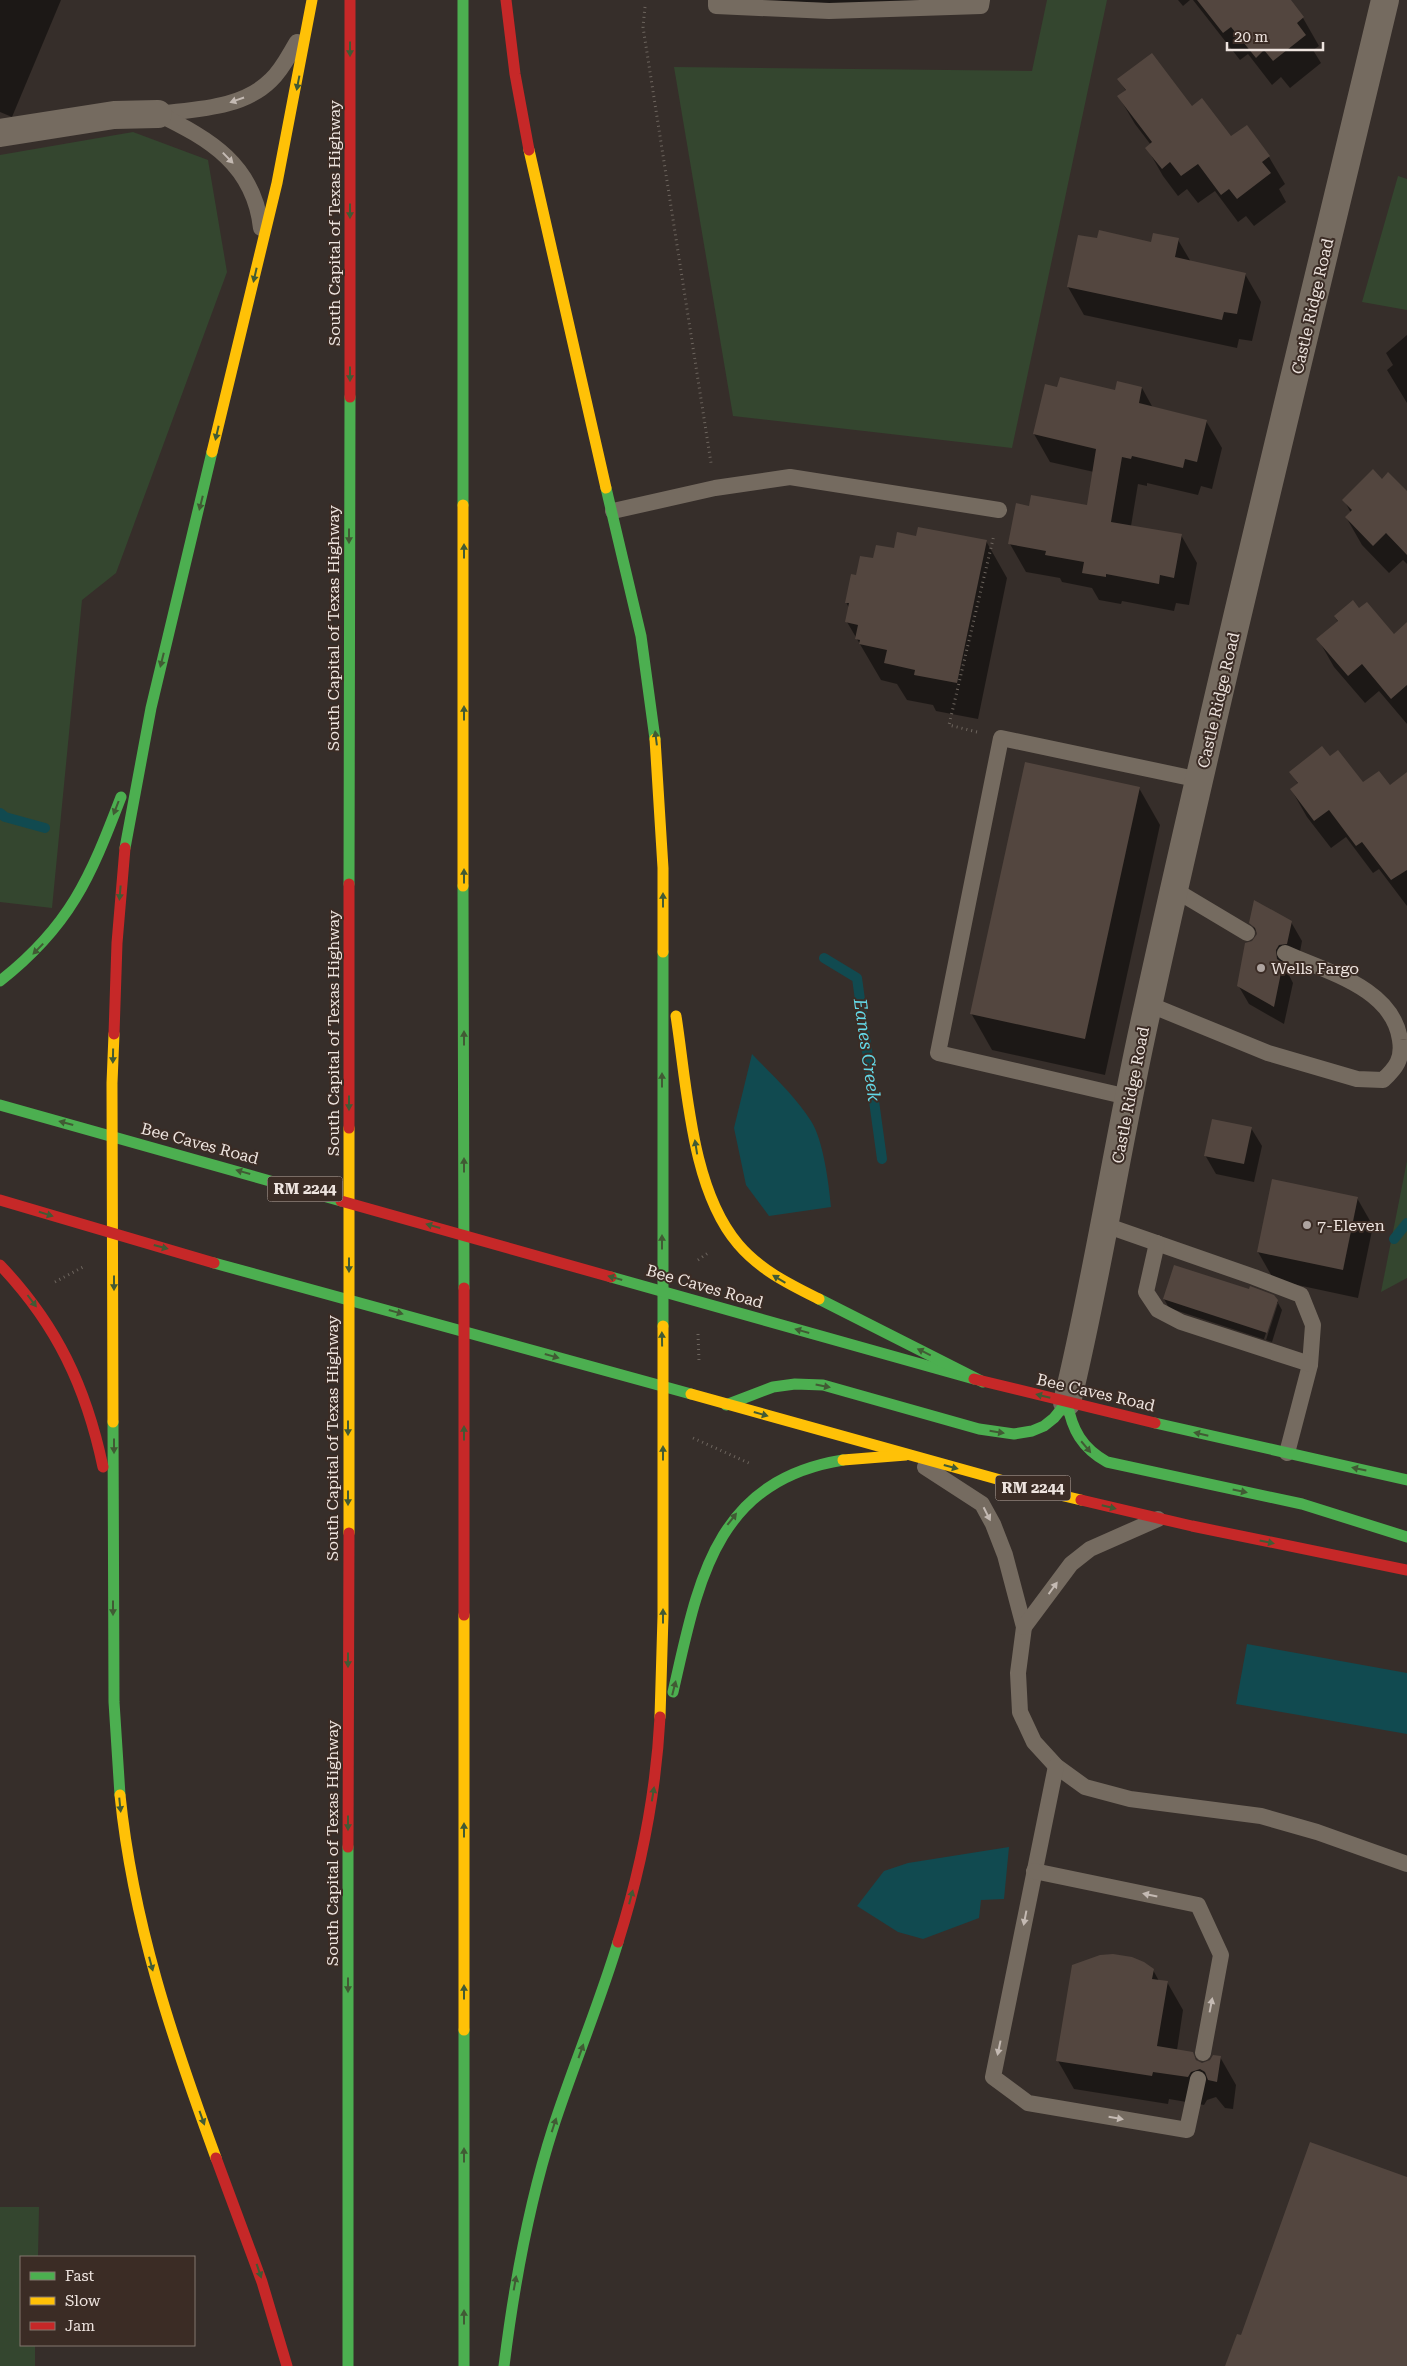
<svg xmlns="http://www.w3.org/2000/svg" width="1407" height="2366" viewBox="0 0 1407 2366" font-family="'Roboto Serif',serif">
	<rect width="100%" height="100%" fill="#362e2a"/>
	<g fill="#34462f">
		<polygon points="1047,0 1107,0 1012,448 733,416 674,67 1032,71"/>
		<polygon points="133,132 208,160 227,272 116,573 82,600 52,908 0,902 0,155"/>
		<polygon points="1398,176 1407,179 1407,310 1362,302"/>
		<polygon points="1407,1161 1407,1278 1381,1292"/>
		<polygon points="0,2207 39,2207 38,2257 21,2257 21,2345 35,2345 35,2366 0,2366"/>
	</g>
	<g fill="#114a50">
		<path d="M752,1054C772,1075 795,1096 811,1121C823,1139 829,1184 831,1207L769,1216L746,1185L734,1128Z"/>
		<polygon points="1247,1644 1407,1673 1407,1734 1236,1704"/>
		<polygon points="1009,1847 1004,1899 981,1900 979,1918 923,1939 898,1932 857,1906 884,1871 908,1863"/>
	</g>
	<g fill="#0007">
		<polygon points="0,0 61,0 12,117 0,112"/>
		<polygon points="760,0 968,0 968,10"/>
		<polygon points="1178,0 1190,0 1183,6"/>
		<polygon points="1193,0 1289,0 1303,18 1319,46 1313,50 1321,63 1290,88 1281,77 1272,85 1248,54 1240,60"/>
		<polygon points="1119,80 1192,107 1231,138 1246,126 1269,157 1285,184 1279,189 1286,202 1254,226 1246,216 1238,222 1215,191 1198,203 1187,189 1178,196 1163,176 1147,148 1151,145 1135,124 1119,97 1126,91"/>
		<polygon points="1178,240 1191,262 1245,274 1261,302 1252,341 1239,339 1237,348 1084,315 1068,287 1152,244"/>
		<polygon points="1407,335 1407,403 1387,370 1393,365 1386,353"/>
		<polygon points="1058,388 1115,391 1142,388 1153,408 1206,421 1222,448 1212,489 1201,486 1198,495 1147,483 1147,486 1138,484 1131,526 1181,535 1197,563 1189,605 1176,603 1174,611 1122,601 1121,604 1099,600 1092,588 1062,582 1060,578 1026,572 1010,544 1030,507 1088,506 1094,472 1050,462 1034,434"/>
		<polygon points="1382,480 1407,493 1407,564 1403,560 1389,573 1362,545 1346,517 1351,513 1344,500"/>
		<polygon points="917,538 986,541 1007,578 978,719 936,711 933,705 907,700 897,684 881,680 847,622 849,608 846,602 857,577 874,560"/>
		<polygon points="1359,610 1394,636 1407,624 1407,724 1379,691 1365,703 1334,667 1318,639 1338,622 1335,617"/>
		<polygon points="1329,758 1363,784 1390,787 1407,791 1407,906 1379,869 1373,873 1346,837 1331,848 1307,817 1291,789 1298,784 1291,772"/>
		<polygon points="1139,788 1160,825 1105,1075 992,1050 971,1013"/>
		<polygon points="1291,922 1302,941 1298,962 1290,963 1286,969 1293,983 1284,1024 1249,1004 1238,985 1258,935 1251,923"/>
		<polygon points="1251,1128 1262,1146 1254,1182 1216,1174 1205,1155"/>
		<polygon points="1273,1181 1357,1198 1373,1226 1358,1298 1274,1280 1258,1252"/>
		<polygon points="1250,1291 1273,1296 1278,1303 1276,1303 1264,1339 1266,1340 1278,1303 1282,1310 1272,1342 1169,1308 1164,1299"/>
		<polygon points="1153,1970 1159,1981 1167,1982 1183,2010 1177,2050 1192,2053 1198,2063 1202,2064 1220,2057 1236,2085 1233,2109 1225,2108 1216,2097 1207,2100 1204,2105 1169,2099 1168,2104 1074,2089 1058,2061"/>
	</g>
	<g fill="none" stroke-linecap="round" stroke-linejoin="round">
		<g stroke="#114a50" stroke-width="10">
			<polyline points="0,813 5,817 45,828"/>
			<polyline points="824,958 857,978 882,1159"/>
			<polyline points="1394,1239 1407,1223"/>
		</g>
	</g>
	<g fill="#53463f">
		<polygon points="1197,0 1291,0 1304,17 1297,23 1306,35 1273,61 1264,50 1256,58 1231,27 1223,33"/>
		<polygon points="1152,53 1192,106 1202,98 1231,136 1247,125 1270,156 1262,162 1271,173 1237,199 1229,189 1221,195 1198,164 1181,176 1170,162 1162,169 1145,148 1152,142 1117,96 1126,90 1117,79"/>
		<polygon points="1099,230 1151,242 1153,233 1179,238 1175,257 1246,273 1237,314 1224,312 1222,320 1067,287 1078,235 1097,238"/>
		<polygon points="1060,377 1115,390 1117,381 1142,387 1139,403 1207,420 1197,462 1185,459 1183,468 1132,456 1131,459 1122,457 1111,522 1182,534 1174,578 1160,575 1159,584 1106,574 1106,577 1082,573 1084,562 1045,555 1046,551 1008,544 1016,503 1029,506 1031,495 1087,505 1096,449 1033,434 1045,384 1057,387"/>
		<polygon points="1373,469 1382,479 1388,472 1407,491 1407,555 1386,533 1373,546 1345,517 1352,510 1342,500"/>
		<polygon points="918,527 987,540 957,683 914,675 915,670 884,663 887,650 859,644 860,640 855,639 858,625 845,622 849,603 845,603 851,574 856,575 860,556 873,558 876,545 894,548 897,532 916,536"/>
		<polygon points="1353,600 1359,608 1367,602 1394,634 1407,622 1407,685 1391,699 1362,664 1348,676 1316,639 1338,621 1334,616"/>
		<polygon points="1322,746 1330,756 1338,750 1363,782 1379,771 1390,785 1407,772 1407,870 1391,880 1362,842 1356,846 1329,810 1314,821 1290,789 1298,783 1289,772"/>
		<polygon points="1025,762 1140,787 1085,1039 970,1014"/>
		<polygon points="1254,900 1292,921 1287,944 1279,945 1276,950 1277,959 1283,963 1274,1007 1237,986 1245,943 1252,941 1257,934 1255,928 1249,923"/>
		<polygon points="1212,1119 1252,1127 1244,1164 1204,1156"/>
		<polygon points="1272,1179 1358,1197 1343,1270 1257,1252"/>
		<polygon points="1174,1265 1249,1289 1250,1286 1274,1295 1278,1300 1267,1333 1163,1299"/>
		<polygon points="1113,1954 1132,1957 1144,1962 1154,1969 1152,1979 1168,1981 1157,2046 1193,2052 1196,2060 1202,2063 1210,2060 1213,2055 1221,2056 1217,2082 1208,2080 1205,2072 1200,2069 1191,2072 1188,2077 1153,2072 1152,2076 1056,2061 1072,1965 1100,1955"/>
		<polygon points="1310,2142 1407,2177 1407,2366 1225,2366 1237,2334 1241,2335"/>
	</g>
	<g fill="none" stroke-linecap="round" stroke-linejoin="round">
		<g stroke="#6d655e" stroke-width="3" stroke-dasharray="1 4" stroke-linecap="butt">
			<polyline points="645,7 643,27 711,463"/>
			<polyline points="977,732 949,725 994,535"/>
			<polyline points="698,1260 708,1253"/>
			<polyline points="55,1282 83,1267"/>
			<polyline points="698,1334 699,1361"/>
			<polyline points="693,1438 751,1464"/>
		</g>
		<g stroke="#756b60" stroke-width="16">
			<polyline points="716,0 716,6 829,11 981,6 982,0"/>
			<path d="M158,114C195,109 242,109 271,80C282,70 289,55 297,42"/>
			<path d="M158,114C210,139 254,165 261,228"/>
			<polyline points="613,511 715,488 790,477 999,510"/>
			<polyline points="1175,890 1247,933"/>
			<path d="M1148,1004L1268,1053L1357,1079L1383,1080C1396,1068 1403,1059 1400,1040C1393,988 1327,972 1285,953"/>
			<polyline points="1128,1097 938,1053 1001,738 1200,780"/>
			<polyline points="1105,1225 1254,1277 1301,1295 1313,1325 1310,1365 1287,1453"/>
			<polyline points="1157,1243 1146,1292 1158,1310 1181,1322 1310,1364"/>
			<polyline points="925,1467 982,1504 993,1524 1005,1555 1024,1627 1018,1673 1020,1712 1034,1742 1056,1766 1085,1787 1130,1799 1261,1816 1317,1832 1407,1864"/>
			<polyline points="1024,1627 1071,1564 1090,1549 1158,1519"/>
			<polyline points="1056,1766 993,2077 1028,2103 1187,2130 1198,2079"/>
			<polyline points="1034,1871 1198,1905 1221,1955 1203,2053"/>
		</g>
		<g stroke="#756b60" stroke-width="28">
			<polyline points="0,133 114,115 158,114"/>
			<path d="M1067,1402C1099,1271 1118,1138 1148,1006C1222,670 1305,335 1385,0"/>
		</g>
		<g stroke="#4caf50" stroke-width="11">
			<polyline points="463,0 463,505"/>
			<polyline points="606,488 641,636 655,739"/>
			<polyline points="125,848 151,708 212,452"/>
			<polyline points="349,884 350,397"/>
			<polyline points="463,886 464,1288"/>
			<polyline points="663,952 663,1326"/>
			<path d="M0,981C70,926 90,878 121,797"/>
			<polyline points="0,1105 341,1201"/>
			<polyline points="214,1263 691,1394"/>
			<polyline points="611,1277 974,1379"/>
			<polyline points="819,1299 983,1382"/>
			<path d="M1067,1402C1072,1430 1082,1448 1107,1462L1302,1504L1407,1537"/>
			<polyline points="726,1405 773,1387 795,1384 823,1385 979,1429 1014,1434 1032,1431 1044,1426 1054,1418 1067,1402"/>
			<polyline points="113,1422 114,1702 120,1795"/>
			<polyline points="1155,1423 1407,1480"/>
			<path d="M673,1692C698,1584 713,1481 843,1460"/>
			<polyline points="464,2030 464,2366"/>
			<polyline points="348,2366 348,1847"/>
			<path d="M504,2366C514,2285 528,2206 553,2128C573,2066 599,2005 618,1942"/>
		</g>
		<g stroke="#ffc107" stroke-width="11">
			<polyline points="529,150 606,488"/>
			<polyline points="212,452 277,183 312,0"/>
			<polyline points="463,505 463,886"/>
			<polyline points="655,739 663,868 663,952"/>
			<path d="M676,1016C687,1086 691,1189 738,1244C760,1270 789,1284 819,1299"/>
			<polyline points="691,1394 1022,1486 1081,1500"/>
			<polyline points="113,1422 112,1083 114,1034"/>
			<polyline points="843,1460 906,1455"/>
			<polyline points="349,1533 349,1128"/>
			<polyline points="464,1615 464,2030"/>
			<polyline points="660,1717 663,1616 663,1326"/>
			<path d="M120,1795C133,1923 172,2038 216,2158"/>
		</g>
		<g stroke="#c62828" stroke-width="11">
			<polyline points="506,0 515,74 529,150"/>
			<polyline points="350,397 350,0"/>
			<polyline points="114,1034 117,943 125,848"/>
			<polyline points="349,1128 349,884"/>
			<polyline points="0,1200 214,1263"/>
			<polyline points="341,1201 611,1277"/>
			<path d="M0,1265C57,1325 86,1387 103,1467"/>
			<polyline points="464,1288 464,1615"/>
			<polyline points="974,1379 1155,1423"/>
			<polyline points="1081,1500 1192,1526 1407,1570"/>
			<polyline points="348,1847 349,1533"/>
			<path d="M618,1942C641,1869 656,1794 660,1717"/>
			<polyline points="216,2158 262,2282 287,2366"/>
		</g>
	</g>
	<defs><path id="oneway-solid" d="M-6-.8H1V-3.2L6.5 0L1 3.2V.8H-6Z" transform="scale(1.25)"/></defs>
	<g fill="#415a34">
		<use href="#oneway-solid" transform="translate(350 49) rotate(90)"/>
		<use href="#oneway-solid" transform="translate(298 83) rotate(101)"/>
		<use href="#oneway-solid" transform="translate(350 211) rotate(90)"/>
		<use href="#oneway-solid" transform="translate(255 275) rotate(103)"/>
		<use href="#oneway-solid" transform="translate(350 374) rotate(90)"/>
		<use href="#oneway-solid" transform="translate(217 433) rotate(103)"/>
		<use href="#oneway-solid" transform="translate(201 503) rotate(104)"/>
		<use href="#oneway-solid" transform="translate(349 536) rotate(90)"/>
		<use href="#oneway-solid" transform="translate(464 551) rotate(-90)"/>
		<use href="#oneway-solid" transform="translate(162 660) rotate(104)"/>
		<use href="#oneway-solid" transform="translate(464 713) rotate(-90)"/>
		<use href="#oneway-solid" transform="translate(656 738) rotate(-97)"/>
		<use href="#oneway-solid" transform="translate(116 808) rotate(111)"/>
		<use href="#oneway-solid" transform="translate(464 876) rotate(-90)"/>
		<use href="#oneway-solid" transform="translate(120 893) rotate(95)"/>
		<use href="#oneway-solid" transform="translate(663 900) rotate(-90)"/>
		<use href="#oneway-solid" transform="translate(38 949) rotate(134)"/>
		<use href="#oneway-solid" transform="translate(464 1038) rotate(-90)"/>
		<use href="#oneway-solid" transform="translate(113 1056) rotate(91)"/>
		<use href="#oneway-solid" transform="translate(662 1080) rotate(-90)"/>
		<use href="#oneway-solid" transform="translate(349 1103) rotate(90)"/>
		<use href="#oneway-solid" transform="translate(66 1123) rotate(-165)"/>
		<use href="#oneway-solid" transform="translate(696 1147) rotate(-99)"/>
		<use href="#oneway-solid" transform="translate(464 1165) rotate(-90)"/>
		<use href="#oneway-solid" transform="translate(243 1172) rotate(-164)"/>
		<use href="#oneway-solid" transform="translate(46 1214) rotate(17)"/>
		<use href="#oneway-solid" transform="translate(433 1226) rotate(-164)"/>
		<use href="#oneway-solid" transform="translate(662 1242) rotate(-90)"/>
		<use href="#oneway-solid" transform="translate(161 1247) rotate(15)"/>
		<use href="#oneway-solid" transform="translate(349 1265) rotate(90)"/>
		<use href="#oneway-solid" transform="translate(615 1278) rotate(-164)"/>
		<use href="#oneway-solid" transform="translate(779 1279) rotate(-149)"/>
		<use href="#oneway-solid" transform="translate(114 1283) rotate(90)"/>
		<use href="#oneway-solid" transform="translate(32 1301) rotate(53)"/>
		<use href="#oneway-solid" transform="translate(396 1312) rotate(16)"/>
		<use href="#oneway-solid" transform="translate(802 1331) rotate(-164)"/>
		<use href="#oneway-solid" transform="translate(662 1339) rotate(-91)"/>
		<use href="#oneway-solid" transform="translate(924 1352) rotate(-154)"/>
		<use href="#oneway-solid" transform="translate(552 1356) rotate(16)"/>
		<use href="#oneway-solid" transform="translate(823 1386) rotate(11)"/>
		<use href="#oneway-solid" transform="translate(1043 1396) rotate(-166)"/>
		<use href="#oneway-solid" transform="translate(761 1414) rotate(16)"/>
		<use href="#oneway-solid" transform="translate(348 1428) rotate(90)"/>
		<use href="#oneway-solid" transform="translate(997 1432) rotate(9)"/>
		<use href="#oneway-solid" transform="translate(464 1433) rotate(-90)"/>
		<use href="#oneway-solid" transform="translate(1201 1434) rotate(-167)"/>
		<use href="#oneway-solid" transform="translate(114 1446) rotate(90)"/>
		<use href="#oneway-solid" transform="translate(1086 1447) rotate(50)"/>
		<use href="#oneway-solid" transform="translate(663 1453) rotate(-90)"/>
		<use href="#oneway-solid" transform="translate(951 1467) rotate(15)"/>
		<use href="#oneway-solid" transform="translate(1359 1469) rotate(-168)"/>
		<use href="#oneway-solid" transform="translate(1240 1491) rotate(12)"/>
		<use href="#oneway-solid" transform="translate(348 1498) rotate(90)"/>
		<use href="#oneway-solid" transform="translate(1109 1507) rotate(14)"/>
		<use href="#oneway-solid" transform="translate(732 1519) rotate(-52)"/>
		<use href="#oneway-solid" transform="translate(1267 1542) rotate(12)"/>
		<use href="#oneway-solid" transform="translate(113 1608) rotate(90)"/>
		<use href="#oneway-solid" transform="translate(663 1616) rotate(-90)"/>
		<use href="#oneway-solid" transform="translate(348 1660) rotate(90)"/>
		<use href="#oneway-solid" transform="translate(674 1688) rotate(-76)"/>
		<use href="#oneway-solid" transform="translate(653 1794) rotate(-81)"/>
		<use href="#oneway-solid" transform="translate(120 1805) rotate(84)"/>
		<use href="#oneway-solid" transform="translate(348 1823) rotate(90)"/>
		<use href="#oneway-solid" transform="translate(464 1830) rotate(-90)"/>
		<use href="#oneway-solid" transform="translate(631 1897) rotate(-75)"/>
		<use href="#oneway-solid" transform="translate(151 1964) rotate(75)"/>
		<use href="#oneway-solid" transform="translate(348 1985) rotate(90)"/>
		<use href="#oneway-solid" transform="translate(464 1992) rotate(-90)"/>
		<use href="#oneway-solid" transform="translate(581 2051) rotate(-70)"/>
		<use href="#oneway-solid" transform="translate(202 2118) rotate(70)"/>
		<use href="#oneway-solid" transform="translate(554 2125) rotate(-72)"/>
		<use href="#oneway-solid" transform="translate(464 2155) rotate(-90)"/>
		<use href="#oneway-solid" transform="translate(259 2271) rotate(71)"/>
		<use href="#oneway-solid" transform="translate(515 2283) rotate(-80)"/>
		<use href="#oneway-solid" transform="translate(464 2317) rotate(-90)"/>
	</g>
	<g fill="#c4bab3">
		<use href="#oneway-solid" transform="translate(237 100) rotate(161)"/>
		<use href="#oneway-solid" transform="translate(228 158) rotate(46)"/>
		<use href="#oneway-solid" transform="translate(987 1514) rotate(63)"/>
		<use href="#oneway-solid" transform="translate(1053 1588) rotate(-54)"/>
		<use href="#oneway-solid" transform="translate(1150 1895) rotate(-168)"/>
		<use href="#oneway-solid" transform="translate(1025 1918) rotate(101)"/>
		<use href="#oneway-solid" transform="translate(1211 2005) rotate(-79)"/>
		<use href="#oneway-solid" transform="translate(999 2048) rotate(102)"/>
		<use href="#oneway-solid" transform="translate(1116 2118) rotate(10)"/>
	</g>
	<g fill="#aea4a0" stroke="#3b2c25" stroke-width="2">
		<circle cx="1261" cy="968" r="5"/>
		<circle cx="1307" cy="1225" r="5"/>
	</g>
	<g text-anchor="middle" stroke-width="4" stroke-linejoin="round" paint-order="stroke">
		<g fill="#3b2c25" stroke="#b8ada7" stroke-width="1">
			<rect x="267.5" y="1176.5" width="75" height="25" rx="4"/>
			<rect x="995.5" y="1475.5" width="75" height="25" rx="4"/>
		</g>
		<g font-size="15" font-weight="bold" fill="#eee4df">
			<text x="305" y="1194">RM 2244</text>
			<text x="1033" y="1493">RM 2244</text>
		</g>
		<g font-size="16" fill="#eee4df" stroke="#3b2c25">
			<text transform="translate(334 223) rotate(-90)" y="6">South Capital of Texas Highway</text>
			<text transform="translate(1312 306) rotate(-77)" y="6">Castle Ridge Road</text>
			<text transform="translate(333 628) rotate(-90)" y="6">South Capital of Texas Highway</text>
			<text transform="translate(1218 700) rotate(-77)" y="6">Castle Ridge Road</text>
			<text transform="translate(333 1033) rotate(-90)" y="6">South Capital of Texas Highway</text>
			<text transform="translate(1130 1095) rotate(-79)" y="6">Castle Ridge Road</text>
			<text transform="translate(200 1143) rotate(15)" y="6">Bee Caves Road</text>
			<text transform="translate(705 1286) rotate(16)" y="6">Bee Caves Road</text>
			<text transform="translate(1096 1392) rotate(13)" y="6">Bee Caves Road</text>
			<text transform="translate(332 1438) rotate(-90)" y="6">South Capital of Texas Highway</text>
			<text transform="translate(332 1843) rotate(-90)" y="6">South Capital of Texas Highway</text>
		</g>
		<g font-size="16" fill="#eee4df" stroke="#3b2c25" text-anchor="start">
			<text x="1271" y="974">Wells Fargo</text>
			<text x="1317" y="1231">7-Eleven</text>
		</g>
		<g font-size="18" font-style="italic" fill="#64d8e7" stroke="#3b2c25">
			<text transform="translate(867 1050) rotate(82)" y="6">Eanes Creek</text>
		</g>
	</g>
	<rect x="20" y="2256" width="175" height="90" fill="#3b2c25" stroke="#83766f"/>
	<rect x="30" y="2272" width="25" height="8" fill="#4caf50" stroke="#83766f"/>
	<text x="65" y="2281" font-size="15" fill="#eee4df">Fast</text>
	<rect x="30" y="2297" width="25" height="8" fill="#ffc107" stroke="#83766f"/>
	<text x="65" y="2306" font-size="15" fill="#eee4df">Slow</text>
	<rect x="30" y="2322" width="25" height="8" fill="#c62828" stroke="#83766f"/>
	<text x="65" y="2331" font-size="15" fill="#eee4df">Jam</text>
	<path d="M1227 42v8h96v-8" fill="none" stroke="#eee4df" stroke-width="2.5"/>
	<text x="1234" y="42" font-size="15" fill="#eee4df" stroke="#3b2c25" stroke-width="4" paint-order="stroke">20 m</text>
</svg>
